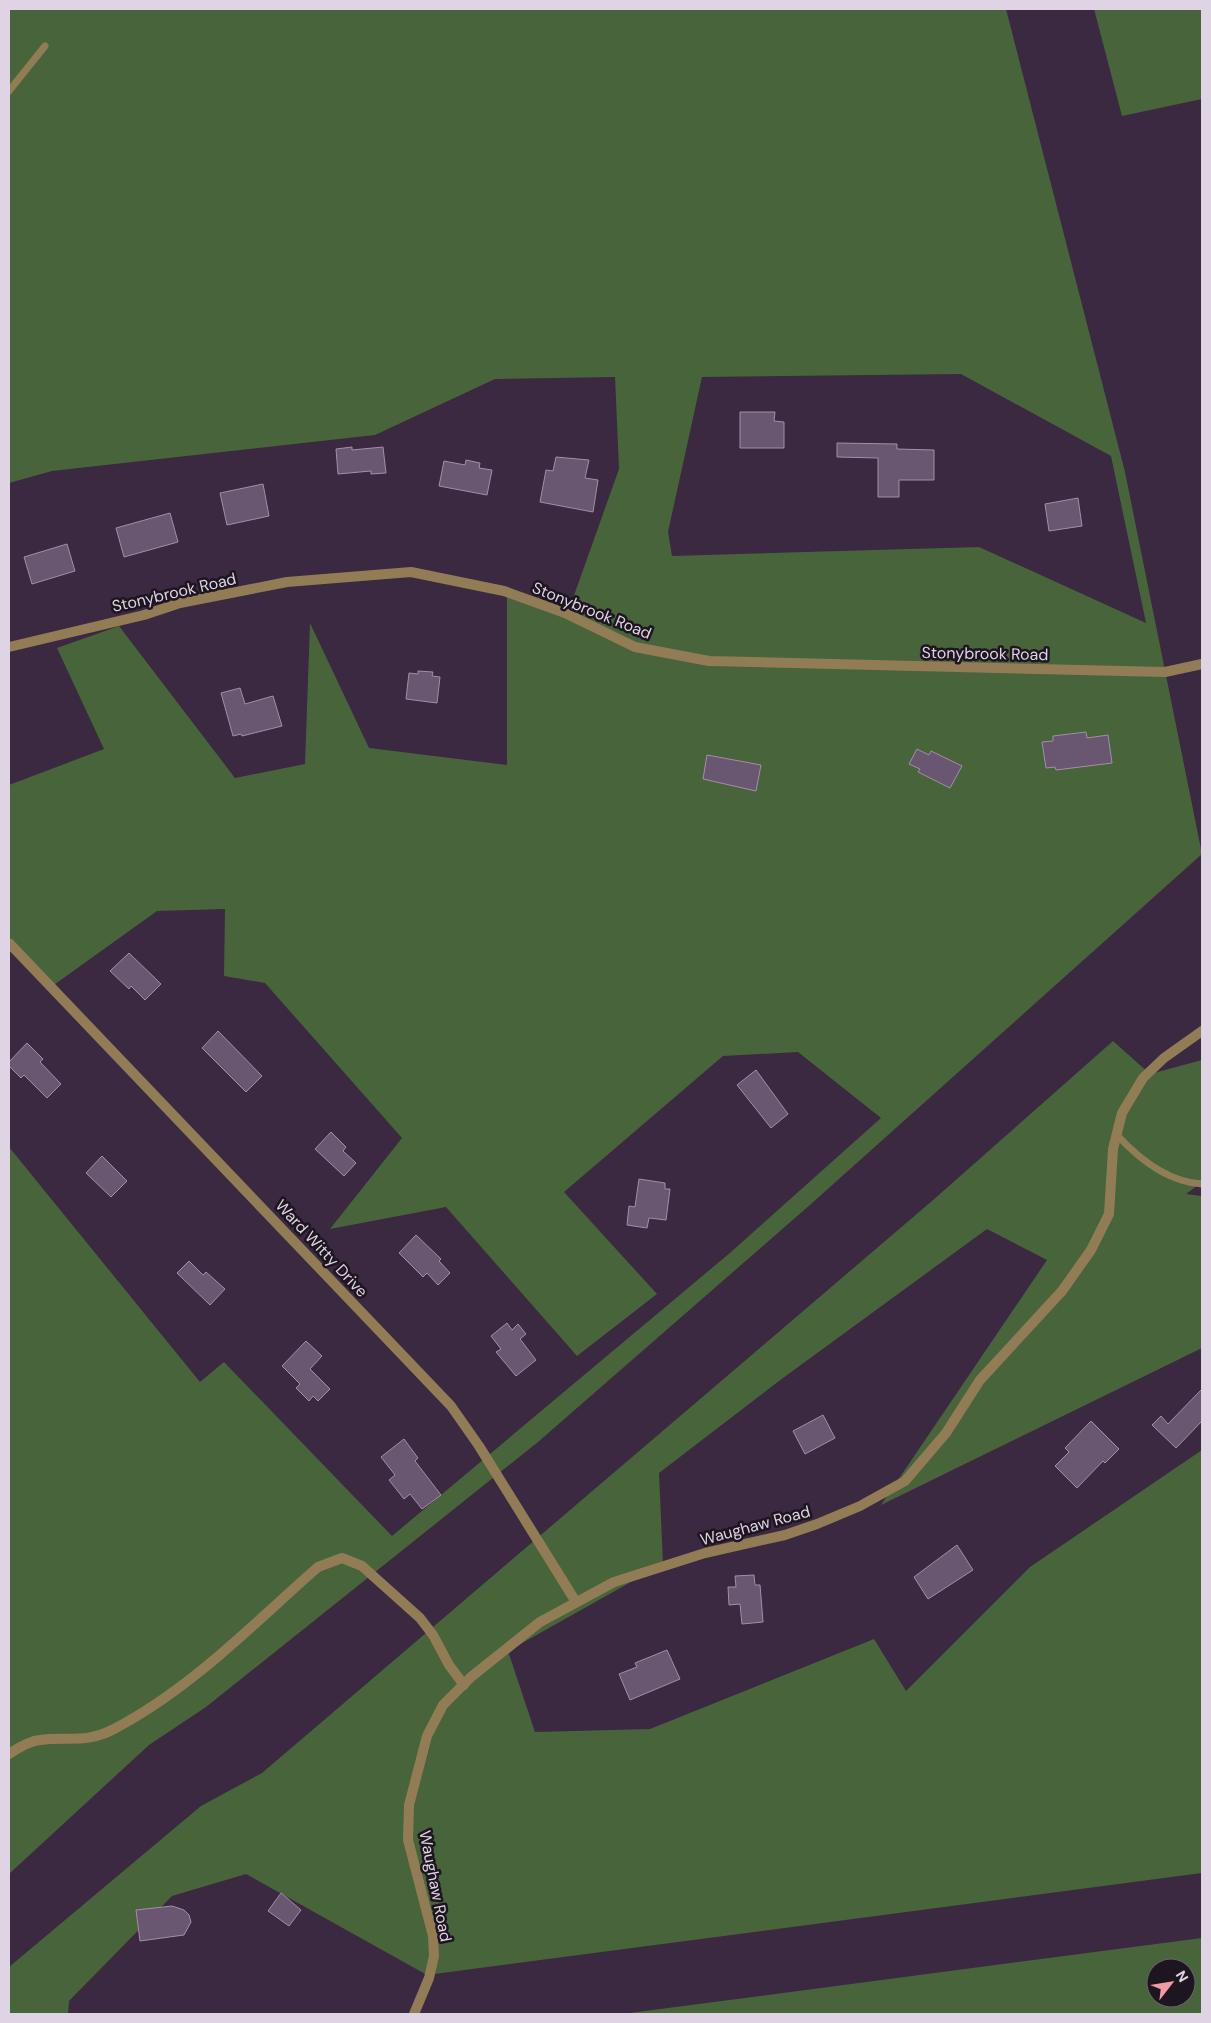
<svg xmlns="http://www.w3.org/2000/svg" width="1211" height="2023" viewBox="0 0 1211 2023" font-family="'DM Sans',sans-serif">
	<rect width="100%" height="100%" fill="#3a2940"/>
	<g fill="#48643a" fill-rule="evenodd">
		<path d="M9,9H1006L1125,472L1202,854L811,1204L538,1442L206,1707L149,1745L9,1874V1147L200,1382L224,1362L392,1536L731,1252L881,1118L798,1052L723,1056L564,1192L657,1294L577,1356L446,1207L330,1229L402,1138L265,983L224,976L225,909L157,911L51,987L9,936V785L104,749L57,648L119,626L235,778L305,764L310,623L369,748L507,765V594L567,615L619,469L615,377L495,379L375,435L52,471L9,483ZM961,374L1111,456L1146,623L979,547L672,556L668,532L702,377Z"/>
		<polygon points="1094,9 1202,9 1202,99 1122,116"/>
		<polygon points="1113,1041 1150,1074 1202,1060 1202,1182 1186,1194 1202,1196 1202,1348 881,1505 1047,1260 987,1229 783,1378 659,1473 663,1564 508,1651 535,1732 650,1729 874,1639 906,1691 1030,1567 1202,1450 1202,1873 427,1975 246,1874 172,1896 69,2001 68,2014 9,2014 9,1967 201,1806 262,1773 932,1201"/>
		<path d="M1202,1938V2014H622ZM1156,1968H1186V1998H1156Z"/>
	</g>
	<g fill="#695671" stroke="#a38eab">
		<polygon points="740,412 775,412 774,421 784,422 784,448 740,448"/>
		<polygon points="837,443 897,444 897,449 934,450 934,480 899,480 899,497 878,497 878,458 837,457"/>
		<polygon points="352,447 352,450 383,447 386,473 371,474 371,471 338,474 336,449"/>
		<polygon points="556,457 589,460 585,478 598,480 593,512 540,502 546,470 553,471"/>
		<polygon points="466,460 480,463 479,468 492,470 487,495 439,486 444,461 465,465"/>
		<polygon points="263,484 269,516 227,525 220,493"/>
		<polygon points="1078,498 1082,526 1049,531 1045,504"/>
		<polygon points="170,513 178,542 124,557 116,528"/>
		<polygon points="67,544 75,571 32,584 24,557"/>
		<polygon points="418,671 433,672 432,676 440,677 437,703 406,699 409,673 418,674"/>
		<polygon points="240,688 245,704 273,696 282,726 242,736 241,734 233,736 221,693"/>
		<polygon points="1086,732 1087,738 1108,735 1112,763 1056,770 1055,767 1046,768 1042,742 1053,741 1053,736"/>
		<polygon points="917,749 929,755 931,751 962,766 950,788 918,772 920,769 909,764"/>
		<polygon points="707,755 761,765 756,791 703,779"/>
		<polygon points="129,953 161,984 145,1000 131,986 129,989 110,971"/>
		<polygon points="218,1031 262,1076 246,1092 202,1048"/>
		<polygon points="27,1043 43,1059 40,1062 61,1084 47,1098 24,1075 21,1078 9,1066 9,1062"/>
		<polygon points="756,1070 788,1114 771,1128 737,1085"/>
		<polygon points="331,1132 346,1147 343,1151 356,1163 344,1176 315,1149"/>
		<polygon points="102,1156 127,1181 111,1197 86,1173"/>
		<polygon points="639,1179 665,1183 665,1189 670,1189 666,1220 649,1218 647,1228 627,1225 629,1206 635,1207"/>
		<polygon points="416,1235 441,1259 439,1261 450,1273 438,1285 427,1273 423,1277 399,1253"/>
		<polygon points="189,1261 203,1275 206,1272 225,1289 210,1305 177,1273"/>
		<polygon points="507,1323 512,1330 518,1324 526,1334 520,1339 536,1360 516,1376 496,1352 501,1349 491,1336"/>
		<polygon points="306,1341 322,1356 310,1369 330,1389 318,1401 313,1396 309,1401 296,1388 300,1384 282,1366"/>
		<polygon points="1202,1389 1202,1421 1176,1448 1152,1425 1161,1416 1168,1424"/>
		<polygon points="823,1415 835,1438 805,1454 793,1431"/>
		<polygon points="1091,1421 1119,1449 1105,1463 1103,1461 1077,1488 1055,1466 1069,1452 1065,1448"/>
		<polygon points="404,1439 418,1458 415,1461 441,1495 422,1509 410,1494 404,1499 389,1480 395,1475 381,1457"/>
		<polygon points="957,1545 973,1570 928,1599 914,1577"/>
		<polygon points="754,1575 755,1585 760,1585 763,1622 742,1624 740,1604 729,1605 728,1587 736,1587 735,1576"/>
		<polygon points="667,1650 680,1679 630,1700 619,1674 637,1667 635,1663"/>
		<polygon points="281,1893 301,1910 289,1926 268,1911"/>
		<polygon points="172,1906 184,1910 189,1915 191,1922 184,1935 140,1941 136,1910"/>
	</g>
	<g fill="none" stroke-linecap="round" stroke-linejoin="round">
		<g stroke="#927c56" stroke-width="7">
			<polyline points="9,91 45,46"/>
			<path d="M1117,1135C1139,1159 1169,1182 1202,1184"/>
		</g>
		<g stroke="#927c56" stroke-width="10">
			<polyline points="9,647 144,615 180,603 287,582 411,572 504,591 565,613 635,647 709,661 1165,672 1202,664"/>
			<polyline points="9,943 451,1406 479,1446 576,1602"/>
			<path d="M9,1754C18,1748 29,1741 40,1740C67,1736 86,1744 114,1729C191,1689 254,1623 318,1567L342,1558L362,1566L420,1618L433,1635L449,1665L464,1685"/>
			<polyline points="414,2014 429,1978 434,1956 433,1936 408,1840 409,1805 427,1736 443,1705 471,1677 540,1622 614,1582 705,1553 785,1535 817,1524 860,1506 905,1481 946,1433 980,1380 1062,1291 1091,1250 1109,1214 1113,1149 1122,1113 1143,1078 1164,1058 1202,1031"/>
		</g>
	</g>
	<g text-anchor="middle" stroke-width="5" stroke-linejoin="round" paint-order="stroke">
		<g font-size="16" fill="#dfd4e3" stroke="#1d1520">
			<text transform="translate(174 592) rotate(-13)" y="6">Stonybrook Road</text>
			<text transform="translate(592 610) rotate(22)" y="6">Stonybrook Road</text>
			<text transform="translate(985 653) rotate(1)" y="6">Stonybrook Road</text>
			<text transform="translate(322 1248) rotate(47)" y="6">Ward Witty Drive</text>
			<text transform="translate(755 1525) rotate(-15)" y="6">Waughaw Road</text>
			<text transform="translate(436 1886) rotate(79)" y="6">Waughaw Road</text>
		</g>
	</g>
	<rect width="1211" height="2023" fill="none" stroke="#dfd4e3" stroke-width="20"/>
	<g transform="translate(1171 1983) rotate(59)"><circle r="24" fill="#1d1520" stroke="#6b616e"/>
	<path d="M0-4L9 19L0 12L-9 19Z" fill="#f49aa4"/>
	<text y="-8" font-size="14" font-weight="bold" text-anchor="middle" fill="#dfd4e3">N</text>
	</g>
</svg>
